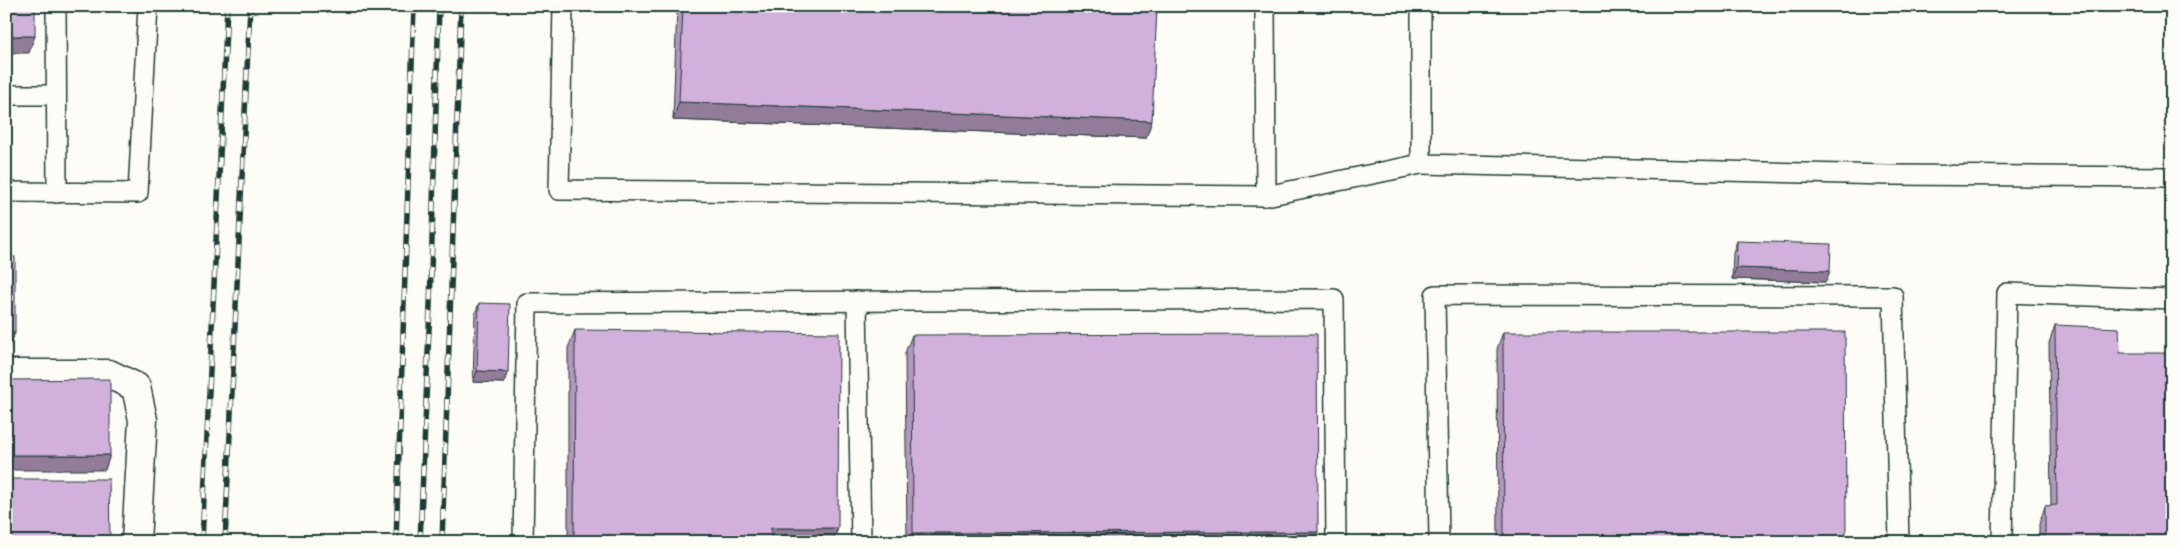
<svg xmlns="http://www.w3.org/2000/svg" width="2178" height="548" viewBox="0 0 2178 548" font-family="'Patrick Hand',sans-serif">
	<rect width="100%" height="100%" fill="#fdfcf7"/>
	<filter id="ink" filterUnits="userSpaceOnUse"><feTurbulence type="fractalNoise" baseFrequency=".02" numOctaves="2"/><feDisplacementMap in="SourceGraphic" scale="10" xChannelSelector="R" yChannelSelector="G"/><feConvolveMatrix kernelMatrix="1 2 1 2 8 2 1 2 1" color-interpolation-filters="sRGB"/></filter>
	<g filter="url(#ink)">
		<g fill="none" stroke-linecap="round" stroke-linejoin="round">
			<g stroke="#1f3d34" stroke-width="22">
				<g id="service">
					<polyline points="56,6 57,193"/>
					<polyline points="563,6 559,190 1266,196 1265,6"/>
					<polyline points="1421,6 1421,164 1888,175 2172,177"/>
					<polyline points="6,95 56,95"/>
					<polyline points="6,192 138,193 148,6"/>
					<polyline points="1266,196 1421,164"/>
					<polyline points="857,301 861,542"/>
					<polyline points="523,542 527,303 1334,299 1336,542"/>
					<polyline points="1439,542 1435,295 1893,296 1899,542"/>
					<polyline points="2002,542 2007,293 2172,299"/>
				</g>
			</g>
			<g stroke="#1f3d34" stroke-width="31">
				<polyline id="minor" points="6,374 109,374 136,387 143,420 136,542"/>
			</g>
			<use href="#service" stroke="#fdfcf7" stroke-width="19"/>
			<use href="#minor" stroke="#fdfcf7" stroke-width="28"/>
			<g stroke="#1f3d34" stroke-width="5.5">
				<g id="rail">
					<polyline points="202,542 227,6"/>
					<polyline points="225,542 250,6"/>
					<polyline points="396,542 414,6"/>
					<polyline points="420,542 430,306 439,6"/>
					<polyline points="442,542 461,6"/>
				</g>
			</g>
			<use href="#rail" stroke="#fdfcf7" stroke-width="4" stroke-dasharray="11" stroke-linecap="butt"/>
		</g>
		<g fill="#b497bd" stroke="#1f3d34">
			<polygon points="677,6 1157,6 1146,138 673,120"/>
			<polygon points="1737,241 1826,282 1732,279 1733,252"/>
			<polygon points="479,303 508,372 504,383 473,382 475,314"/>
			<polygon points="2055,325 2120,353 2172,542 2039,542 2039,524 2045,506 2051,506 2049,343"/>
			<polygon points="575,330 838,528 833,542 568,542 568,348"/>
			<polygon points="1503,332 1846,540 1845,542 1498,542 1497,349"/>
			<polygon points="912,335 1318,532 1314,542 907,542 905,353"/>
		</g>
		<g fill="#927b9a" stroke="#1f3d34">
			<polygon points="6,36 35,36 29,53 6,53"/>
			<polygon points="679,102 1152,121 1146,138 673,120"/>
			<polygon points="1736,268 1830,271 1826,282 1732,279"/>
			<polygon points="6,333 15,333 8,351 6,351"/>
			<polygon points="477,371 508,372 504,383 473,382"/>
			<polygon points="6,455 110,455 105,470 6,470"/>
			<polygon points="771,528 838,528 833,542 766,542"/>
			<polygon points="1318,532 1314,542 910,542 913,533"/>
			<polygon points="1504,540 1665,540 1664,542 1504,542"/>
			<polygon points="1829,540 1846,540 1845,542 1829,542"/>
		</g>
		<g fill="#d1b0dc" stroke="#1f3d34">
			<rect x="6" y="6" width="29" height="30"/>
			<polygon points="683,6 1157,6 1152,121 679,102"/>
			<polygon points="1737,241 1831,244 1830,271 1736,268"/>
			<rect x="6" y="257" width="9" height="76"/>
			<polygon points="479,303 510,304 508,372 477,371"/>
			<polygon points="2055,325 2119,328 2120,353 2172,353 2172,542 2045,542 2045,506 2057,505"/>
			<polygon points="575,330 839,333 838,528 771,528 771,542 574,542"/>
			<polygon points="1503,332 1845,332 1846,540 1829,540 1829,542 1665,542 1665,540 1504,540"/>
			<polygon points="1317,334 1318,532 913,533 912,335"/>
			<polygon points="110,379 110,455 6,455 6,380"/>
			<polygon points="6,479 109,479 110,542 6,542"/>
		</g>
	</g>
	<rect width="2178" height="548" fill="none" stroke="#fdfcf7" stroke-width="25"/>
	<rect x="12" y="12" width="2153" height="523" fill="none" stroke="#1f3d34" stroke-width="2" filter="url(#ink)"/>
</svg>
